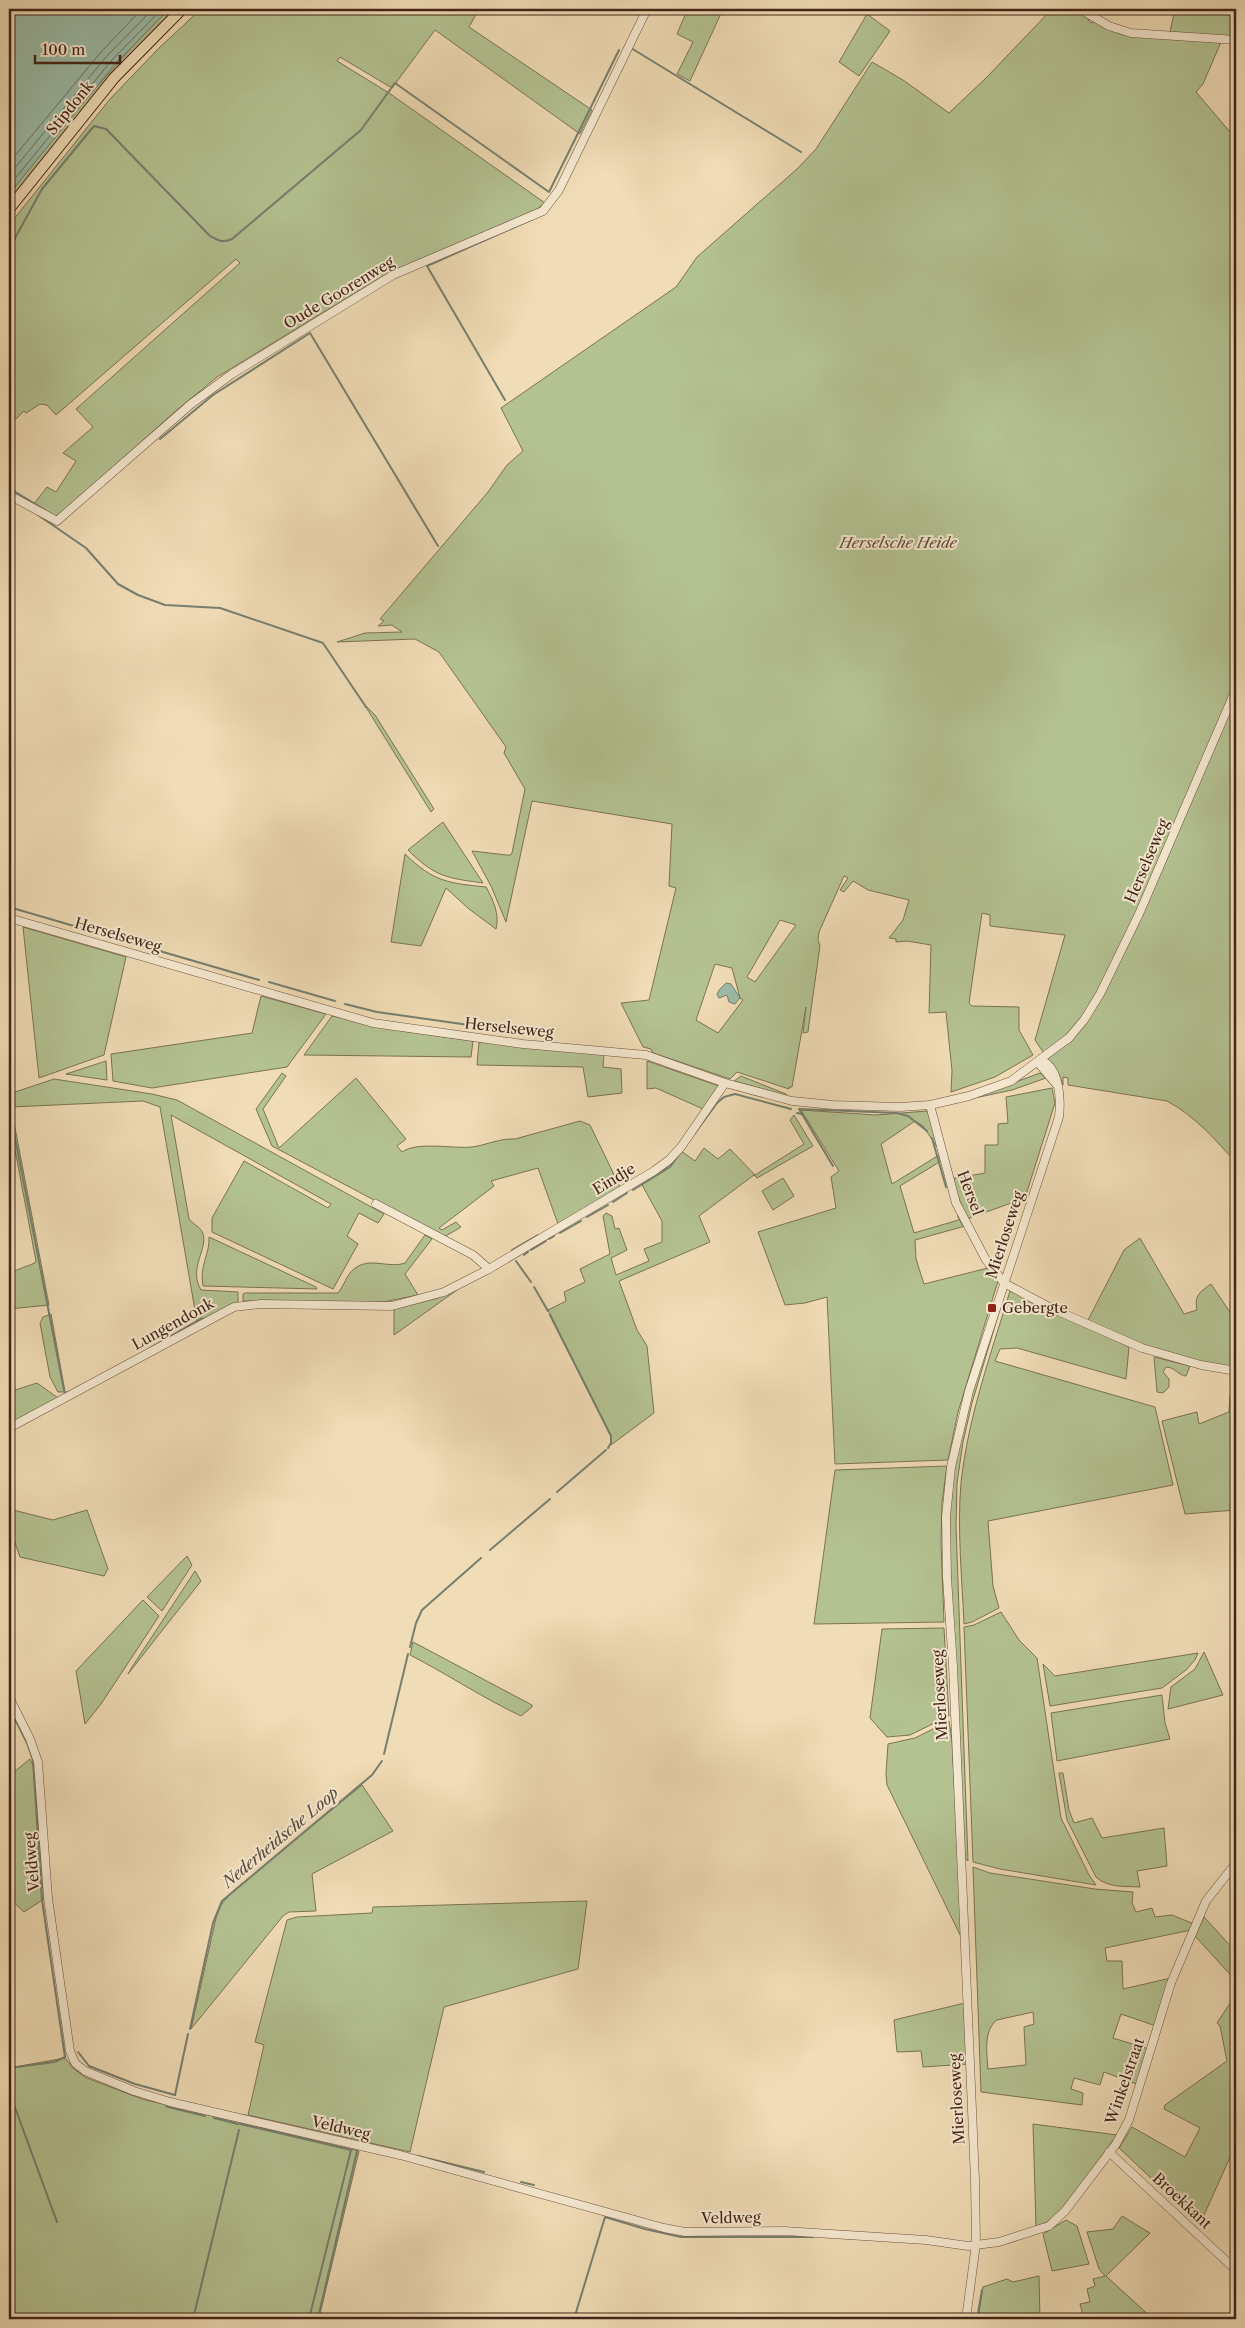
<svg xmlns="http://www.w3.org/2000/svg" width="1245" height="2328" viewBox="0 0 1245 2328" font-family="'Libre Caslon Text',serif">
	<rect width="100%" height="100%" fill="#f0dcb6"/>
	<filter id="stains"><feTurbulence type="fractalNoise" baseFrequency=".004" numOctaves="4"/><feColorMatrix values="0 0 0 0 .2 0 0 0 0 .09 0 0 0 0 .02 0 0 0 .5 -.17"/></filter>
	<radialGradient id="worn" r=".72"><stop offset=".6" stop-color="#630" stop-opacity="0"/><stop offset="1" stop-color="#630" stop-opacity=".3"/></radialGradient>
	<g fill="#b4c292" stroke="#7b7354" fill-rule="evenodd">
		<path d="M169,9H177L9,203V194C60,129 111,67 169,9Z"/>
		<polygon points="201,9 479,9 469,27 592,110 580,134 435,30 392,88 340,57 337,61 389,93 545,203 537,209 388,273 217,377 177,410 56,518 33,505 47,487 56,492 76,461 63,453 93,427 76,409 240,263 236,259 56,415 47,405 40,404 26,413 24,411 9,426 9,225 110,99 159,48"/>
		<polygon points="679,9 723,9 690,81 677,74 693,42 677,34 686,13"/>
		<path d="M1052,9H1073L1089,18L1088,20L1092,23L1094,21L1120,34L1221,42L1203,84L1196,92L1236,139V1163C1216,1140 1195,1116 1167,1101L1068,1085V1078L1063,1077V1085L1060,1077L1035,1040L1065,935L990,926V915L982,913L969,1003L972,1006L1019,1007V1030L1033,1055L995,1077L951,1092L952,1071L946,1012L929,1013L931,945L907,941L896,942V939L889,938L903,920L909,900L868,890L853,881L844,892L840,890L848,878L844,876L819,932L818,940L820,946L809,1024L808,1032L803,1033L806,1007L792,1087H789V1089L737,1072L730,1079L653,1053L651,1049L643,1047L621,1003L649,1000L676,888L669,886L672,824L532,801L506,922L491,886L472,851L506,855H511L512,853L525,789L504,753L506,747L439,652L415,639L337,642L365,633L402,632L392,625L378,626L384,621L380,619L488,492L507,465L523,451L501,408L676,287L697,257L797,169L816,149L872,62L903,80L949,113L986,78ZM780,920L796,925L755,982L747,977ZM715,964L732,968L740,998L743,1000L718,1033L696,1020Z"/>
		<polygon points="1175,9 1236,9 1236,37 1170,32"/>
		<polygon points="867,14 890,31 859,76 839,62"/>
		<polygon points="364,704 375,715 434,809 431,812"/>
		<path d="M443,822L483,883C447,878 435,877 408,850Z"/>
		<path d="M405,854C434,882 448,883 486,887C493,900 500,914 496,929L469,909L446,888L421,946L391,942Z"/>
		<polygon points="23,927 126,957 104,1055 39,1078"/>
		<polygon points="261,996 326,1014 287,1067 152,1088 113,1081 111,1054 252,1033"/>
		<polygon points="332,1016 403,1031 473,1041 471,1057 304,1055"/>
		<polygon points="479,1042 604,1053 603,1067 621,1069 622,1093 588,1097 583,1067 477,1065"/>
		<polygon points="106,1061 107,1080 66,1074"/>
		<polygon points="647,1061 719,1086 703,1109 656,1088 647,1089"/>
		<path d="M282,1073L286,1076L263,1109L279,1148L356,1078L406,1139L397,1146L402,1152C417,1141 454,1149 472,1147C487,1145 500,1138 515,1139L580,1121L590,1125L620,1187L558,1224L538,1168L491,1181L494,1186L439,1228L442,1230L456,1222L461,1227L444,1237L272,1146L256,1109Z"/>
		<polygon points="1040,1073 1046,1078 1012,1090 970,1099"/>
		<polygon points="741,1076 786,1094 788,1096 734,1081"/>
		<path d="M54,1079L152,1094L177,1100L384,1214L378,1223L359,1213L347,1236L358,1244L333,1289L212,1232V1218L244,1161L328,1208L331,1204L171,1115L189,1219C194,1225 201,1227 203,1234C208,1249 188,1269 201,1290L238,1292V1302L197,1322L160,1107L143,1101L11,1107L49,1305L9,1309V1273L35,1263L36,1261L9,1118V1094Z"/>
		<polygon points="1052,1088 1055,1103 1025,1198 967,1219 951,1179 985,1173 985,1145 998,1145 998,1124 1008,1123 1006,1097"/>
		<polygon points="801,1110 876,1115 927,1111 932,1120 937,1147 923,1126 915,1121 881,1144 892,1184 939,1155 941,1161 900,1186 914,1233 962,1219 965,1226 915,1240 916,1259 924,1284 988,1268 998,1281 958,1412 948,1460 835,1464 827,1297 805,1303 785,1305 758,1232 836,1208 831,1177 839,1171"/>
		<polygon points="794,1115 813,1146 757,1178 754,1175 699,1216 710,1242 619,1281 637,1330 647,1346 654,1413 611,1445 611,1436 548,1310 566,1301 564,1292 585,1282 580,1269 610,1254 603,1216 606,1213 612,1216 615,1229 619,1228 627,1250 611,1258 616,1275 649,1261 644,1249 662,1242 662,1221 641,1183 665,1169 681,1151 695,1161 704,1148 718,1159 730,1149 755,1175 804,1144 790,1120"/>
		<polygon points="783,1178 794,1196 773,1210 762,1191"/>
		<path d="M425,1235L432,1239L405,1274L418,1295L383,1302L243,1301V1294L245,1293H338C344,1286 347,1274 354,1269C370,1256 388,1269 405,1263Z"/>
		<path d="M209,1237L316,1287L317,1289L203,1286C199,1266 210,1254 209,1237Z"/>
		<path d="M1140,1238L1184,1314L1197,1310C1194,1295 1200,1292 1211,1284L1236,1321V1369L1198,1362L1153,1351L1087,1322L1124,1250Z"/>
		<polygon points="1006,1289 972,1403 963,1442 957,1483 956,1526 968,1861 965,1858 949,1588 948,1501 964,1413"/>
		<polygon points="457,1290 394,1335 394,1309 438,1298"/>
		<path d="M1010,1291L1129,1347L1126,1379L1017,1348L1000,1349L995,1361L1155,1407L1173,1485L988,1521L993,1586L999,1608L972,1622L964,1624C962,1577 957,1529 961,1483C968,1417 991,1354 1010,1291Z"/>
		<polygon points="51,1314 65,1392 58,1392 50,1377 40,1323 43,1317"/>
		<path d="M1154,1357L1190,1366L1186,1376C1179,1376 1175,1367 1166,1367L1163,1372L1169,1379V1387L1163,1393L1157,1392Z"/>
		<polygon points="37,1383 58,1398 9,1425 9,1392"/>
		<polygon points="1236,1395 1236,1510 1185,1514 1162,1421 1197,1412 1199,1424 1229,1412 1230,1396"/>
		<polygon points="947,1466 942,1502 941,1544 944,1622 814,1624 835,1470"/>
		<polygon points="9,1509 53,1520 87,1510 108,1569 104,1576 20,1557 12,1534 9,1533"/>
		<polygon points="187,1556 192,1565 162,1611 147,1597"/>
		<polygon points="195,1571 201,1581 128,1674 132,1667"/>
		<polygon points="143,1600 159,1616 101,1704 85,1724 76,1671"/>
		<polygon points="1001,1612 1019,1640 1037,1658 1061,1818 1089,1875 1096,1885 1000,1869 973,1862 964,1627 974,1625"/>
		<polygon points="944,1628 949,1716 910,1735 887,1737 870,1718 882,1629"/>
		<path d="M413,1642L532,1705V1707L521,1716C483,1698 447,1674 410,1655Z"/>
		<polygon points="1204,1652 1223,1695 1168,1709 1171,1687 1195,1669"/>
		<polygon points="1198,1653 1195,1660 1186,1670 1162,1688 1050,1706 1043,1664 1055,1676"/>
		<polygon points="1162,1695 1165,1723 1170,1739 1057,1761 1051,1713"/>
		<polygon points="949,1721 952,1740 962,1939 887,1785 886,1774 888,1744 915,1738"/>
		<polygon points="30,1759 33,1765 44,1899 24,1912 9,1898 9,1776"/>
		<path d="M1059,1773H1063L1069,1810L1074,1823L1092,1818L1102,1838L1164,1828L1167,1866L1137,1871L1140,1887C1124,1886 1108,1888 1096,1877L1067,1820Z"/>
		<polygon points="362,1785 393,1831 312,1874 316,1911 289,1912 283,1916 191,2029 216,1918 221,1905 233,1891"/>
		<path d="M973,1867L990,1873L1095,1889L1133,1892L1132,1903L1136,1912L1152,1908L1155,1917L1172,1915L1194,1924L1191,1930L1105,1948L1107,1961H1122L1123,1989L1171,1978L1156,2026L1121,2014L1113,2038L1149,2049L1139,2085L1104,2072L1100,2085L1074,2078L1071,2089L1083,2093L1082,2105L981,2092ZM1033,2012L1034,2024L1024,2027L1026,2065L988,2069C987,2054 983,2030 997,2020Z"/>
		<polygon points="587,1901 578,1969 444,2007 410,2152 248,2115 264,2045 255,2042 287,1920 297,1917 372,1913 373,1907"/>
		<polygon points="1204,1917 1236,1952 1236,1981 1195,1936"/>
		<polygon points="1236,1994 1236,2144 1200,2224 1119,2148 1132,2127 1185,2157 1200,2128 1164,2109 1165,2105 1227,2061 1220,2026 1217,2023"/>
		<polygon points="965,2003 968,2064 923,2067 921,2051 897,2052 894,2020"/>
		<polygon points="65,2058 74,2069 87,2078 142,2099 359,2151 320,2314 325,2319 9,2319 9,2068"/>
		<polygon points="1033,2124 1117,2135 1060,2213 1044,2224 1036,2226"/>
		<polygon points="1122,2216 1150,2233 1106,2276 1153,2319 1084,2319 1080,2304 1090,2302 1087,2289 1095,2286 1093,2279 1105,2276 1099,2269 1087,2232 1113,2229"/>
		<polygon points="1066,2220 1077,2226 1089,2264 1052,2271 1043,2234"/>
		<polygon points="1039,2276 1040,2319 978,2319 983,2287 1007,2279 1013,2282"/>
	</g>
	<g fill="#9bbca8" stroke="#777f6e">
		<polygon points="9,9 169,9 115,64 9,194"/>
		<polygon points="726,983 731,984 740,998 735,1004 729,1002 727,995 719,998 717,994 720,989"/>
	</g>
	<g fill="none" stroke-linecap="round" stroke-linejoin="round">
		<g stroke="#6e7060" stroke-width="1">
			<polyline points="9,163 101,52 142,9"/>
			<polyline points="9,175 106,57 153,9"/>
			<polyline points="9,186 111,61 162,9"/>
		</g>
		<g stroke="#777f6e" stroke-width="2">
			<polyline points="631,48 801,152"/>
			<path d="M9,249L42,189L94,126L106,129L210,236C219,241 222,243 232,239L361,130L395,83L549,192L619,50"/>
			<polyline points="505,400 427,266 533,219"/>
			<polyline points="160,439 213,395 310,333 438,546"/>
			<polyline points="9,488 45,510"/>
			<polyline points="38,515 86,548 118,584 138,595 165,605 220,608 323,643 366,707"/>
			<polyline points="9,907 259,980"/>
			<polyline points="269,982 335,1001"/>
			<polyline points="345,1004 377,1012 469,1025"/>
			<polyline points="486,1027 546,1035"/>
			<polyline points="9,1107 64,1390 65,1393 69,1392"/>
			<polyline points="797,1113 802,1114 799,1109 897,1113 908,1116 927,1131"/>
			<polyline points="802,1114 833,1166"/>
			<polyline points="932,1138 946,1187"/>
			<polyline points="633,1190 670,1167 717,1103 724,1097 735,1094 791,1109"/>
			<polyline points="613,1202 627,1193"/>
			<polyline points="958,1216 963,1225"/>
			<polyline points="587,1217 608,1205"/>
			<polyline points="560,1233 581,1221"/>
			<polyline points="549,1239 554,1236"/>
			<polyline points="512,1250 538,1235"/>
			<polyline points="531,1250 546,1241"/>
			<polyline points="524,1255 528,1252"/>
			<polyline points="516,1261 531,1282"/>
			<polyline points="534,1287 548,1311"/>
			<polyline points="550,1315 611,1436 611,1443 608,1448"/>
			<polyline points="150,1348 202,1318"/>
			<polyline points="557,1492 606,1450"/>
			<polyline points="490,1550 550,1499"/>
			<polyline points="410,1647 416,1623 422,1610 481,1558"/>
			<polyline points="9,1707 27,1743 33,1760 42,1900 65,2057 54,2062 9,2068"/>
			<polyline points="384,1754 408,1654"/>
			<polyline points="190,2029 213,1923 222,1901 372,1775 382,1761"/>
			<polyline points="78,2052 89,2066 135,2084 175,2095"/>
			<polyline points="9,2091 57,2222"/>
			<polyline points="175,2095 188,2034"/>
			<polyline points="166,2106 172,2108"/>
			<polyline points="172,2108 205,2116"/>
			<polyline points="243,2115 267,2121"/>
			<polyline points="214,2118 238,2124"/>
			<polyline points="240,2124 351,2150 309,2319"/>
			<polyline points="418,2156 484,2172"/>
			<polyline points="521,2182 534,2185"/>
			<polyline points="193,2319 239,2130"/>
			<polyline points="324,2319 319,2314 357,2151"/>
			<polyline points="574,2319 605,2217 645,2229 681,2237 813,2237"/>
			<polyline points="977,2319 982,2290"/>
		</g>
		<g stroke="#6e523f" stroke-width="9">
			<g id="minor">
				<polyline points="1080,9 1109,26 1131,33 1236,40"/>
				<polyline points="9,495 57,521 191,404 232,374 393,275 543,211 559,190 647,9"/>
				<polyline points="9,918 373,1023 523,1044 646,1055 725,1083 792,1101 833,1105 900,1107 930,1105 969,1096 1011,1081 1070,1037"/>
				<polyline points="1068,1039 1084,1020 1100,994 1139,914 1236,689"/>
				<polyline points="1040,1060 1040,1065 1057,1085"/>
				<polyline points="930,1105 956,1203 986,1260 1004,1283 1051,1308 1142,1348 1201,1365 1236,1371"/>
				<polyline points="376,1204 473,1255 489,1269"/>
				<polyline points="9,1428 234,1307 261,1304 392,1306 444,1292 489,1269 654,1171 669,1160 681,1147 725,1083"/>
				<polyline points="9,1697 30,1739 38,1762 48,1898 70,2051 75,2063 85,2071 134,2091 170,2102 400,2155 664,2228 685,2232 784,2231 926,2240 968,2246 999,2242 1049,2226 1065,2211 1116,2144 1129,2120 1171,1983 1206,1901 1236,1863"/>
				<polyline points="1109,2152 1236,2270"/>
				<path d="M966,2319L976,2244L975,2180L953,1666L947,1578L946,1517L951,1467L969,1391L1059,1117C1061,1100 1060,1066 1040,1060"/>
			</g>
		</g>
		<g stroke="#422417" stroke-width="12">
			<polyline id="major" points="9,209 114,78 182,9"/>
		</g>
		<use href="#minor" stroke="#f5e8d0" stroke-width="8"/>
		<use href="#major" stroke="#f0dcb6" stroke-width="10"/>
	</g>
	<rect fill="#8f2418" stroke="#f5e8d0" stroke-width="2" x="987" y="1303" width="10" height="10" rx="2.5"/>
	<g text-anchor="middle" stroke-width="4" stroke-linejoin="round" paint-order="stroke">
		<g font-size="15" fill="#422417" stroke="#f5e8d0">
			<text transform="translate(70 108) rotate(-51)" y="5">Stipdonk</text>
			<text transform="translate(339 293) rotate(-31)" y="5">Oude Goorenweg</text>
			<text transform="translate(1147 861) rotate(-67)" y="5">Herselseweg</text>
			<text transform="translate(118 935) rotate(16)" y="5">Herselseweg</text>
			<text transform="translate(509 1028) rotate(6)" y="5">Herselseweg</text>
			<text transform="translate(614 1179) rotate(-31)" y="5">Eindje</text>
			<text transform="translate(970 1193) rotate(69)" y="5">Hersel</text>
			<text transform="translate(1005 1235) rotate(-72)" y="5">Mierloseweg</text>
			<text transform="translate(173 1324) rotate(-29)" y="5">Lungendonk</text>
			<text transform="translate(940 1695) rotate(-93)" y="5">Mierloseweg</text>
			<text transform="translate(32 1862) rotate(-95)" y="5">Veldweg</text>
			<text transform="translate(1125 2081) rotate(-71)" y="5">Winkelstraat</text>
			<text transform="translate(957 2099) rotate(-93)" y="5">Mierloseweg</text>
			<text transform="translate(341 2128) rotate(13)" y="5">Veldweg</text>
			<text transform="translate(1182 2201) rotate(43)" y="5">Broekkant</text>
			<text transform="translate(731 2218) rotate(-1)" y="5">Veldweg</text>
		</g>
		<g font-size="15" font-style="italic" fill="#5e4c36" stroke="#f5e8d0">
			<text x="898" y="548">Herselsche Heide</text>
		</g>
		<g font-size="15" fill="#422417" stroke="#f5e8d0" text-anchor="start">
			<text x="1002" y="1313">Gebergte</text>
		</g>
		<g font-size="16" font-style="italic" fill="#584a3b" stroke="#f5e8d0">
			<text transform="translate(280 1837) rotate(-40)" y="6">Nederheidsche Loop</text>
		</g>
	</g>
	<rect width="1245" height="2328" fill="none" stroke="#f0dcb6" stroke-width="30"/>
	<rect x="10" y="10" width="1225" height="2308" fill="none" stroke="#422417" stroke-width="2.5"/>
	<rect x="15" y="15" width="1215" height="2298" fill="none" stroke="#422417"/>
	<path d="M35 55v8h85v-8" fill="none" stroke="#422417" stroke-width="2.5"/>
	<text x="42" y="55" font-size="15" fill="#422417" stroke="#f5e8d0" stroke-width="4" paint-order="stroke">100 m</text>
	<rect width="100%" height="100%" filter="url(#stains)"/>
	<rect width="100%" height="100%" fill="url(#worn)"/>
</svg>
